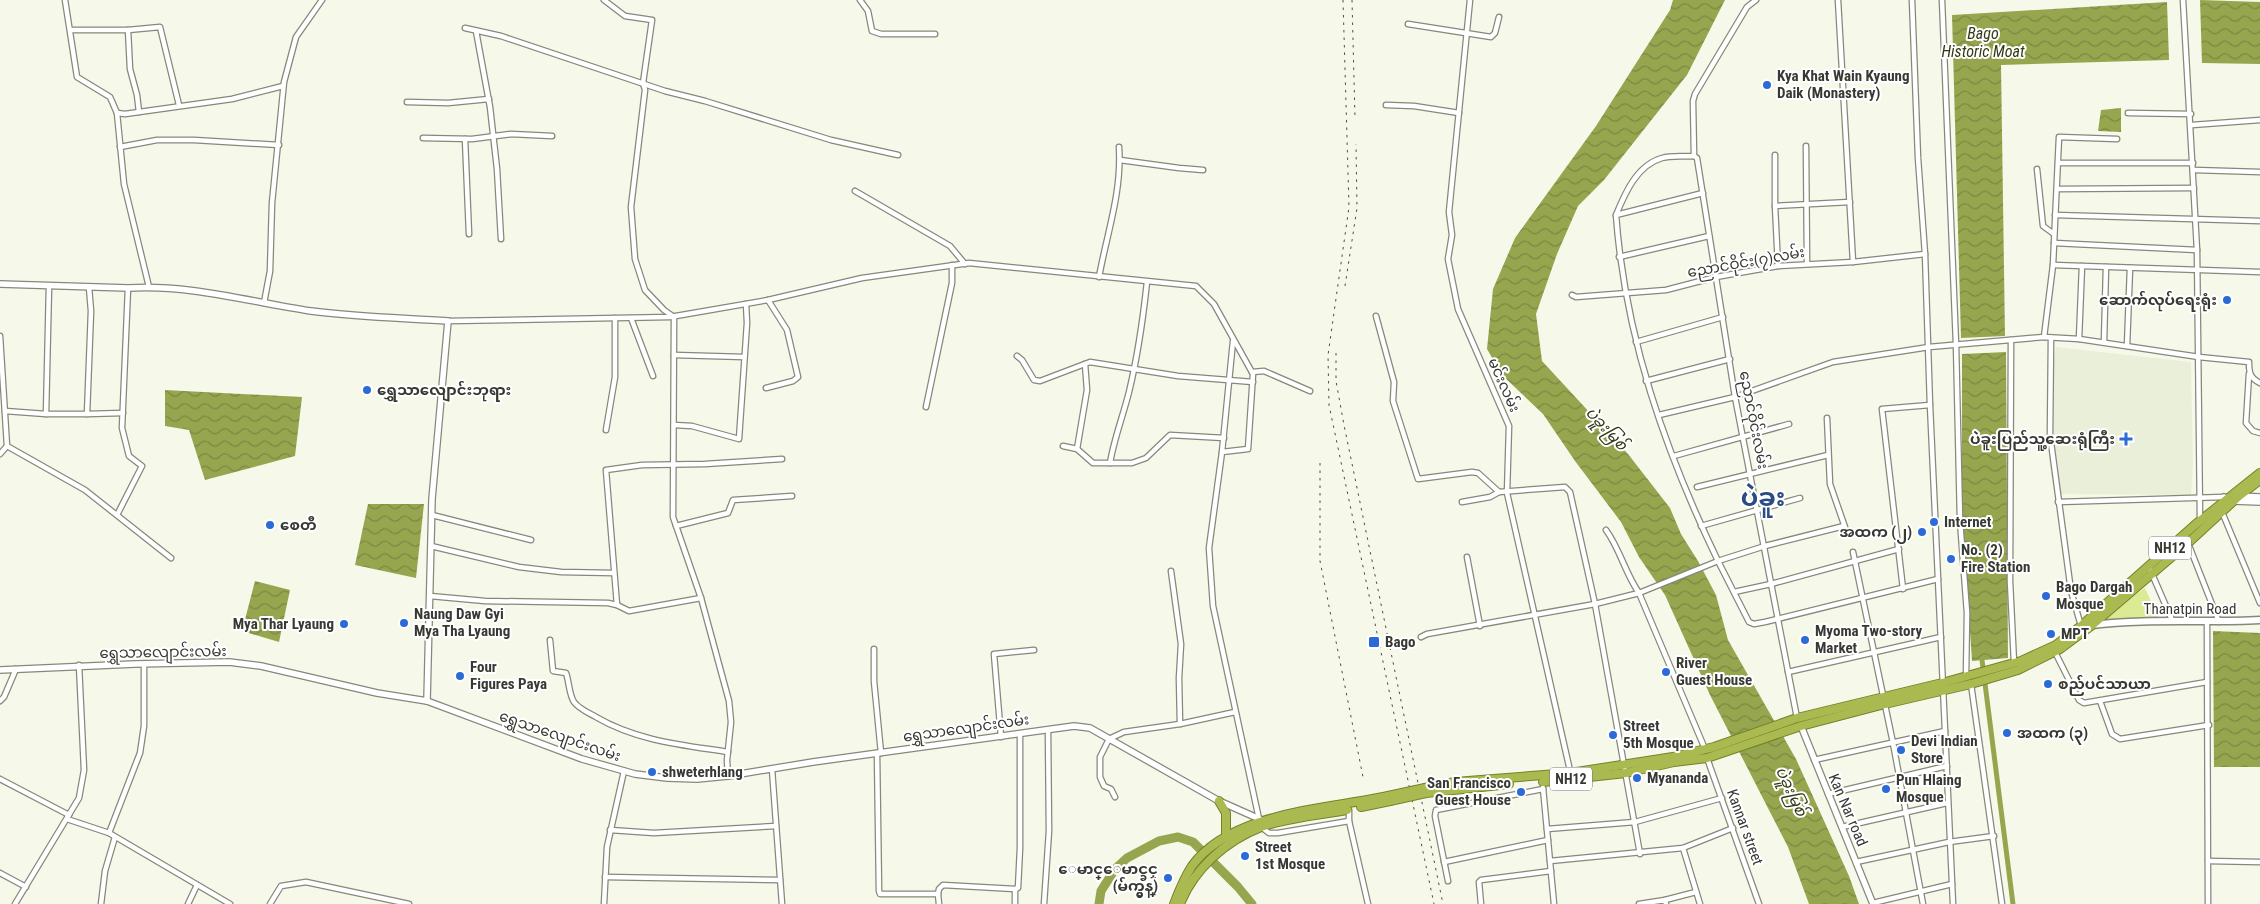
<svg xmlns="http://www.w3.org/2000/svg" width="2260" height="904" viewBox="0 0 2260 904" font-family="'Roboto Condensed','Noto Sans Myanmar',sans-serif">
	<defs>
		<pattern id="water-waves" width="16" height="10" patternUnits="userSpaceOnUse" patternTransform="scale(1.25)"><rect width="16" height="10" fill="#96a64f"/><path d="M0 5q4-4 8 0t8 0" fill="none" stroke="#7b8842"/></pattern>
	</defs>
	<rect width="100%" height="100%" fill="#f6f9ea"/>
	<polygon fill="#eaefd9" points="2056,347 2191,362 2193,464 2191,495 2054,494 2049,460 2051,374"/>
	<polygon fill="#daeb94" points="2145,588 2158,617 2099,620"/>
	<g fill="url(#water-waves)">
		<polygon points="1673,0 1725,0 1687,75 1604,180 1578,206 1557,254 1536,314 1542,361 1628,454 1670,508 1681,534 1698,561 1716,595 1728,640 1796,759 1849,876 1859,904 1809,904 1788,847 1710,695 1665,595 1639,557 1621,522 1575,461 1543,414 1502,375 1487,349 1493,289 1515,238 1596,126 1670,10"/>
		<polygon points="2200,0 2260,2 2260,64 2202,63"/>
		<polygon points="2167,2 2169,60 2001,65 2005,336 1961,338 1952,15"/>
		<polygon points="2121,108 2121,132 2098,131 2101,110"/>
		<polygon points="2006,352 2008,658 1972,661 1962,510 1962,354"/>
		<polygon points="165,390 302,397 295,456 205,480 189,430 165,426"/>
		<polygon points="368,504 424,504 416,578 355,565"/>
		<polygon points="255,581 290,590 279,642 242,631"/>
		<polygon points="2213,631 2260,633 2260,767 2214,767"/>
	</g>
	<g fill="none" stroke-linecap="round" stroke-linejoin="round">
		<polyline stroke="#96a64f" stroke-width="5" points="1982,660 2013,904"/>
		<polyline stroke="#96a64f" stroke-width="9" points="1099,904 1101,891 1115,869 1127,858 1159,841 1178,837 1193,842 1238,887 1252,904"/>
		<g stroke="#85887b" stroke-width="7">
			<g id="minor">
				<polyline points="65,0 77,77 110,97 117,113 124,184 149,287"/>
				<polyline points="604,0 625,16 652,20 643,83 645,90 631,207 635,259 645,290 664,310 674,317 673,517 701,598 729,701 731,722 727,760 728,776"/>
				<polyline points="860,0 868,11 872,31 881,34 935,34"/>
				<polyline points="1470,0 1449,212 1452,235 1448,259 1458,309 1509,426 1507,493 1571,775"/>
				<polyline points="1756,0 1747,7 1695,94 1693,101 1694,156 1697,158 1735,397 1797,718"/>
				<polyline points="1838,0 1853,262"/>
				<polyline points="1912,0 1918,158 1925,254 1930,405 1953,904"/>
				<polyline points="1942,0 1956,344 1960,521 1967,613 1966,677"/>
				<polyline points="2183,0 2197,250 2200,520"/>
				<polyline points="1408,24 1491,37 1495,33 1499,17"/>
				<polyline points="465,28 501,36 665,91 705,101 831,140 898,155"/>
				<polyline points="71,30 128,30 160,27 179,105"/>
				<polyline points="128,30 130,69 137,95 139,112"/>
				<polyline points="476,31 490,107 497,169 501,239"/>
				<polyline points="407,102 448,103 489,99"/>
				<polyline points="1386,105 1414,106 1459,113"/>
				<polyline points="117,113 125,114 232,99 283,86"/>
				<polyline points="2128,113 2191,114"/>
				<polyline points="2192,125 2260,120"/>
				<polyline points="423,138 472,139 511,134 552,136"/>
				<polyline points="465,139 469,234"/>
				<polyline points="1806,146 1807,263"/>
				<polyline points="120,147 157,140 194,140 279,145"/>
				<polyline points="1120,160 1179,168 1203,170"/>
				<polyline points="2058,163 2193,163"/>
				<polyline points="2037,169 2043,226 2054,234"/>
				<polyline points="2194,170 2260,172"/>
				<polyline points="2057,189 2194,188"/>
				<polyline points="855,191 950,246 965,264"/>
				<polyline points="1775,206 1775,155"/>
				<path d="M1616,215C1625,193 1637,165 1662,158C1672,155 1684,157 1694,156"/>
				<polyline points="2055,215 2260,221"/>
				<polyline points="2054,243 2197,250"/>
				<polyline points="1619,257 1709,236"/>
				<polyline points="2053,265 2260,272"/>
				<polyline points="1778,266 1775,206 1850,202"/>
				<path d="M1099,277C1107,233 1122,192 1119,147"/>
				<polyline points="89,287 91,311 87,414 123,413"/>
				<polyline points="1572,295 1576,297 1666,290 1716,277 1778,266 1853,262 1925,254"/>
				<polyline points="264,303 270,271 272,203 284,82 296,37 322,0"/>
				<polyline points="1376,316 1394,382 1393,401 1418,479 1472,472 1478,473 1499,492 1565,487 1570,492 1595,604 1640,854"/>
				<polyline points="631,318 653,376"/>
				<polyline points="448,321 670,317 768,300 862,278 969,263 1196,286 1214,304 1253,374 1248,449 1222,452 1209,548 1213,606 1259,819"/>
				<polyline points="0,336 7,446 85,490 171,558"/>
				<polyline points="2044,337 2053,265 2059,137 2117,139"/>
				<polyline points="2051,338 2050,435 2071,591 2081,626"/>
				<polyline points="2079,339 2082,266"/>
				<polyline points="2011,340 2010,581 2014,663"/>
				<polyline points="1636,342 1723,317"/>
				<polyline points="2104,342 2106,267"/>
				<polyline points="2127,346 2130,268"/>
				<polyline points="674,355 744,357"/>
				<polyline points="1017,356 1022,360 1034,380 1040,381 1090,362 1178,376 1253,382"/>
				<polyline points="1252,372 1264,371 1310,391"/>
				<polyline points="2249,374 2246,423 2253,431 2260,433"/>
				<polyline points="1646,381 1730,359"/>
				<polyline points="766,388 793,381 798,377 787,330 768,300"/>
				<polyline points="926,407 952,283 952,265"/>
				<polyline points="5,411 46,414 49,286"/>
				<polyline points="46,414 87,414"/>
				<path d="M1659,415L1735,397L1833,362L1929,347L2044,337L2079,339L2199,357L2249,362C2249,373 2250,378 2260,383"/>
				<polyline points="1827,418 1830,484 1847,533"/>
				<polyline points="674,425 692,426 739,439 747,323 746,304"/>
				<polyline points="606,430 615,377 615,318"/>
				<polyline points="1063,446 1077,449 1093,463 1132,463 1146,458 1170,435 1224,438"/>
				<polyline points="1077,449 1087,390 1085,364"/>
				<polyline points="1222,452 1233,341"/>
				<polyline points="0,454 7,446"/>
				<polyline points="1674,456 1789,424"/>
				<path d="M1110,463C1114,439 1123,416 1129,392C1138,355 1143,319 1147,282"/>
				<polyline points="1697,487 1828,455"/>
				<polyline points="1462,502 1490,497 1499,492"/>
				<polyline points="2058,502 2224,497"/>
				<polyline points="2222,512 2260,603"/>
				<polyline points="117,515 142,466 129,456 122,428 128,288"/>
				<polyline points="432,515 531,540"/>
				<polyline points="676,526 728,513 733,500 792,496"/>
				<polyline points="1701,526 1800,498"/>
				<polyline points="1844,526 1765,546 1718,561 1749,622 1754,624 1765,622 1938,579"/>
				<path d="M1606,530C1620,549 1625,573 1639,593L1718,561C1665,451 1625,337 1616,215L1703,193"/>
				<polyline points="2188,543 2219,622"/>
				<polyline points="431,546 519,567 561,572 614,573"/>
				<polyline points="1853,552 1893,743 1923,904"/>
				<polyline points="1467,557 1480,626"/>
				<polyline points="2149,567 2172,620"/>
				<polyline points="1171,571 1181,644 1179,678 1180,724"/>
				<polyline points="1903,589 1882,409 1930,405"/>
				<polyline points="1734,592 1771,584 1899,549"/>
				<polyline points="430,596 485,601 608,603 617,605 629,611 701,598"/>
				<polyline points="617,605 606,470 642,465 705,464 782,459"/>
				<polyline points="2207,622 2208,904"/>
				<polyline points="1421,637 1427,634 1595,604 1639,593 1705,749"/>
				<path d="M550,640L553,671L566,673C569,681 569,695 574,702C579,709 589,713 596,717C637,741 683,745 728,752"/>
				<polyline points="874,649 874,681 881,753"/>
				<polyline points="2055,652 2079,700 2084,703 2207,682"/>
				<polyline points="1788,672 1941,637"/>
				<polyline points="1971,684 2002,904"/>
				<polyline points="0,701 4,697 16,669"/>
				<polyline points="2100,701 2112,734 2120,739 2209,725"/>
				<polyline points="1001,737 994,654 1034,650"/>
				<polyline points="877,753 879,891 880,894 938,894 939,889 943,885 1015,889 1018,888 1020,848 1020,734"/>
				<polyline points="1707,758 1759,904"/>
				<polyline points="1814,760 1945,731"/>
				<polyline points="772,769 782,904"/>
				<polyline points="0,779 69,815"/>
				<polyline points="1543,788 1554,904"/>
				<polyline points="1828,794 1947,766"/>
				<polyline points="1115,797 1111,789 1104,786 1100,777 1100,757 1109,739 1124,732 1180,724 1235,712"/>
				<polyline points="1349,810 1349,821 1368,904"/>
				<polyline points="67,819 109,833 230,904"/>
				<polyline points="1261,827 1269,833 1278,833 1349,821"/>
				<polyline points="1842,827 1947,803"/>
				<polyline points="1547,829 1635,822 1722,798"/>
				<polyline points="610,830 654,833 776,826"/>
				<polyline points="109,833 140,753 144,726 144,664"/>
				<polyline points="1683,848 1700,904"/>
				<polyline points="1550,861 1683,848 1733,828"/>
				<polyline points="2208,861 2260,862"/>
				<polyline points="1444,862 1548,840"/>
				<polyline points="1856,862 1949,842 1994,836"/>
				<polyline points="0,873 26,887"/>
				<polyline points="605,877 780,880"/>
				<polyline points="1448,881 1435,816 1436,810 1543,789"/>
				<polyline points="1015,889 1015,904"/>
				<polyline points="938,894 939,904"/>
				<polyline points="1665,900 1696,892"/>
				<polyline points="1873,903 1952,884"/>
				<polyline points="15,904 79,798 84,770 79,665"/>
				<polyline points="101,904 105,871 115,837"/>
				<polyline points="188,904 197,885"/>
				<polyline points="270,904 281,886 306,882 409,904"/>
				<polyline points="604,904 607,847 624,771"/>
				<polyline points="1044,904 1049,831 1048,730"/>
				<polyline points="1481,904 1479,882 1481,880 1551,871"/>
				<polyline points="1639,904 1665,900 1666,904"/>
			</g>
		</g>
		<g stroke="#85887b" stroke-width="8">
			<g id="tertiary">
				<path d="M0,284L128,288C190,284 250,302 311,311C356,317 403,318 448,321L432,499L427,701"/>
				<polyline points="2237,496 2260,497"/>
				<polyline points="2224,497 2233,501 2260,502"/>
				<polyline points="0,670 135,664 229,662 261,666 377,693 427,701 582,759 635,774 667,778 697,779 728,776 813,762 1074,726 1090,728 1219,801 1264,821"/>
				<polyline points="1801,726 1873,904"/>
			</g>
		</g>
		<g stroke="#85887b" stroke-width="9">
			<path id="secondary" d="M2092,625C2148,618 2204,623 2260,620"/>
		</g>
		<g stroke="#758229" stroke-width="10">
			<g id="trunk">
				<polyline points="1543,782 1626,773 1674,762 1707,758 1801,726 1885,704 1971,684 2018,670 2060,649 2091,626 2188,543 2239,496 2260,480"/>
				<polyline points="1425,788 1455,782 1570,773 1673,757 1714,747 1797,718 1942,683 2021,661 2056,645 2081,626 2196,524 2260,473"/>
				<polyline points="1426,793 1509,784"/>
				<polyline points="1219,801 1226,813 1226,838"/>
				<polyline points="1361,807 1390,801"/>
				<path d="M1174,904C1179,891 1184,878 1192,866C1231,812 1328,809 1388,796"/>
				<path d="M1180,904C1194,869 1225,841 1261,827C1286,818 1320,815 1347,810"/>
			</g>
		</g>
		<use href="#minor" stroke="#fff" stroke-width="4.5"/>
		<use href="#tertiary" stroke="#fff" stroke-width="5.5"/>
		<use href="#secondary" stroke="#fff" stroke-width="6"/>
		<use href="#trunk" stroke="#abba50" stroke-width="8"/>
		<g stroke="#4b4d46" stroke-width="1" stroke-dasharray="2.5 5" stroke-linecap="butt">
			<polyline points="1343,0 1349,207 1328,355 1329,405 1434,904"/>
			<polyline points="1352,0 1355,119"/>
			<polyline points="1345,286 1357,208 1356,144"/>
			<polyline points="1336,353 1336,381 1344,425 1443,904"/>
			<polyline points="1320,463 1320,561 1363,777"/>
		</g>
		<g stroke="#758229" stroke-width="10" stroke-linecap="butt">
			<g id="trunk-bridge">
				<polyline points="1388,796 1425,788"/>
				<polyline points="1390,801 1426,793"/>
			</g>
		</g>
		<use href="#trunk-bridge" stroke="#abba50" stroke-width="8"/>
	</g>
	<g fill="#2c6ad7" stroke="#fff" stroke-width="2">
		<circle cx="1767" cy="85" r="5"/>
		<circle cx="2227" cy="300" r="5"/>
		<circle cx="367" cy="390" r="5"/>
		<path d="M2123.5 431.5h5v5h5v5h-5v5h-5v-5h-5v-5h5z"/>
		<circle cx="1934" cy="522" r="5"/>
		<circle cx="270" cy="525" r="5"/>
		<circle cx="1922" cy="532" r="5"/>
		<circle cx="1951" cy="559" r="5"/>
		<circle cx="2046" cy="596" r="5"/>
		<circle cx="404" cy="623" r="5"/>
		<circle cx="344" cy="624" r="5"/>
		<circle cx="2051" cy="634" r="5"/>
		<circle cx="1805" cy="640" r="5"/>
		<rect x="1368" y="636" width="12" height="12" rx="2.5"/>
		<circle cx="1666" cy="672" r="5"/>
		<circle cx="460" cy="676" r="5"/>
		<circle cx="2048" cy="684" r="5"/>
		<circle cx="2007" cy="733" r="5"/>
		<circle cx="1613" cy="735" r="5"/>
		<circle cx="1901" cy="750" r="5"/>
		<circle cx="652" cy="772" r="5"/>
		<circle cx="1637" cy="778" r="5"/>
		<circle cx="1886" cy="789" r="5"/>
		<circle cx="1521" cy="792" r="5"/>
		<circle cx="1245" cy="856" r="5"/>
		<circle cx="1168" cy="878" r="5"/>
	</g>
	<g text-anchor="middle" stroke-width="4" stroke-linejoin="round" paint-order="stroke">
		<g fill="#fff" stroke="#737470" stroke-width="1">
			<rect x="2149" y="536.5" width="42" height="23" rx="4"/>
			<rect x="1550" y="767.5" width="42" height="23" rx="4"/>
		</g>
		<g font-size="14" font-weight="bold" fill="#373933">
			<text x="2170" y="553">NH12</text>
			<text x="1571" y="784">NH12</text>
		</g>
		<g font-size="15" font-weight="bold" fill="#373933" stroke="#fff" text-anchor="start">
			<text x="1777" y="81">Kya Khat Wain Kyaung<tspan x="1777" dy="17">Daik (Monastery)</tspan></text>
			<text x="2217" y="305" text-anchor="end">ဆောက်လုပ်ရေးရုံး</text>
			<text x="377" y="395">ရွှေသာလျောင်းဘုရား</text>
			<text x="2115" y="444" text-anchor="end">ပဲခူးပြည်သူ့ဆေးရုံကြီး</text>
			<text x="1944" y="527">Internet</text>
			<text x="280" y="530">စေတီ</text>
			<text x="1912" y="537" text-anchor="end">အထက (၂)</text>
			<text x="1961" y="555">No. (2)<tspan x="1961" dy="17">Fire Station</tspan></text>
			<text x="2056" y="592">Bago Dargah<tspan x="2056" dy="17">Mosque</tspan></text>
			<text x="414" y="619">Naung Daw Gyi<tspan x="414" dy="17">Mya Tha Lyaung</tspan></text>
			<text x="334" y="629" text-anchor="end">Mya Thar Lyaung</text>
			<text x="1815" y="636">Myoma Two-story<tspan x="1815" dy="17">Market</tspan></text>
			<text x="2061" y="639">MPT</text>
			<text x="1385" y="647">Bago</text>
			<text x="1676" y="668">River<tspan x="1676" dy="17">Guest House</tspan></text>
			<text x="470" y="672">Four<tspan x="470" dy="17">Figures Paya</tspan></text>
			<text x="2058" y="689">စည်ပင်သာယာ</text>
			<text x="1623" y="731">Street<tspan x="1623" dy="17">5th Mosque</tspan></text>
			<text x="2017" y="738">အထက (၃)</text>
			<text x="1911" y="746">Devi Indian<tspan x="1911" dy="17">Store</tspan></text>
			<text x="662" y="777">shweterhlang</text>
			<text x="1647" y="783">Myananda</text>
			<text x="1896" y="785">Pun Hlaing<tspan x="1896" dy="17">Mosque</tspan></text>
			<text x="1511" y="788" text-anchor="end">San Francisco<tspan x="1511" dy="17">Guest House</tspan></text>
			<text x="1255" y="852">Street<tspan x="1255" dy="17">1st Mosque</tspan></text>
			<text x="1158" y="874" text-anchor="end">ေမာင္ေမာင္ခင္<tspan x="1158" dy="17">(မ်က္မွန္)</tspan></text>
		</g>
		<g font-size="15" fill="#373933" stroke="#fff">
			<text transform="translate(1746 262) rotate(-10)" y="5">ညောင်ဝိုင်း(၇)လမ်း</text>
			<text transform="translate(1504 385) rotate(66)" y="5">မင်းလမ်း</text>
			<text transform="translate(1754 420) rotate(79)" y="5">ညောင်ဝိုင်းလမ်း</text>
			<text x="2190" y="614">Thanatpin Road</text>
			<text transform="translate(163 652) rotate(-1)" y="5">ရွှေသာလျောင်းလမ်း</text>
			<text transform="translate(966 728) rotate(-8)" y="5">ရွှေသာလျောင်းလမ်း</text>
			<text transform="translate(560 736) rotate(19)" y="5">ရွှေသာလျောင်းလမ်း</text>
			<text transform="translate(1848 810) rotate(67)" y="5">Kan Nar road</text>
			<text transform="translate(1745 827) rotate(70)" y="5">Kannar street</text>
		</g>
		<g font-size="16" font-style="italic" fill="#343a15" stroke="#fff">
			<text x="1983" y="39">Bago<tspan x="1983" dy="18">Historic Moat</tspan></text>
			<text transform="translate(1607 428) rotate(47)" y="6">ပဲခူးမြစ်</text>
			<text transform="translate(1792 791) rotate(65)" y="6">ပဲခူးမြစ်</text>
		</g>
		<g font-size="25" font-weight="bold" fill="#2b4b82" stroke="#fff">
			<text x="1763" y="506">ပဲခူး</text>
		</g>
	</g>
</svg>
